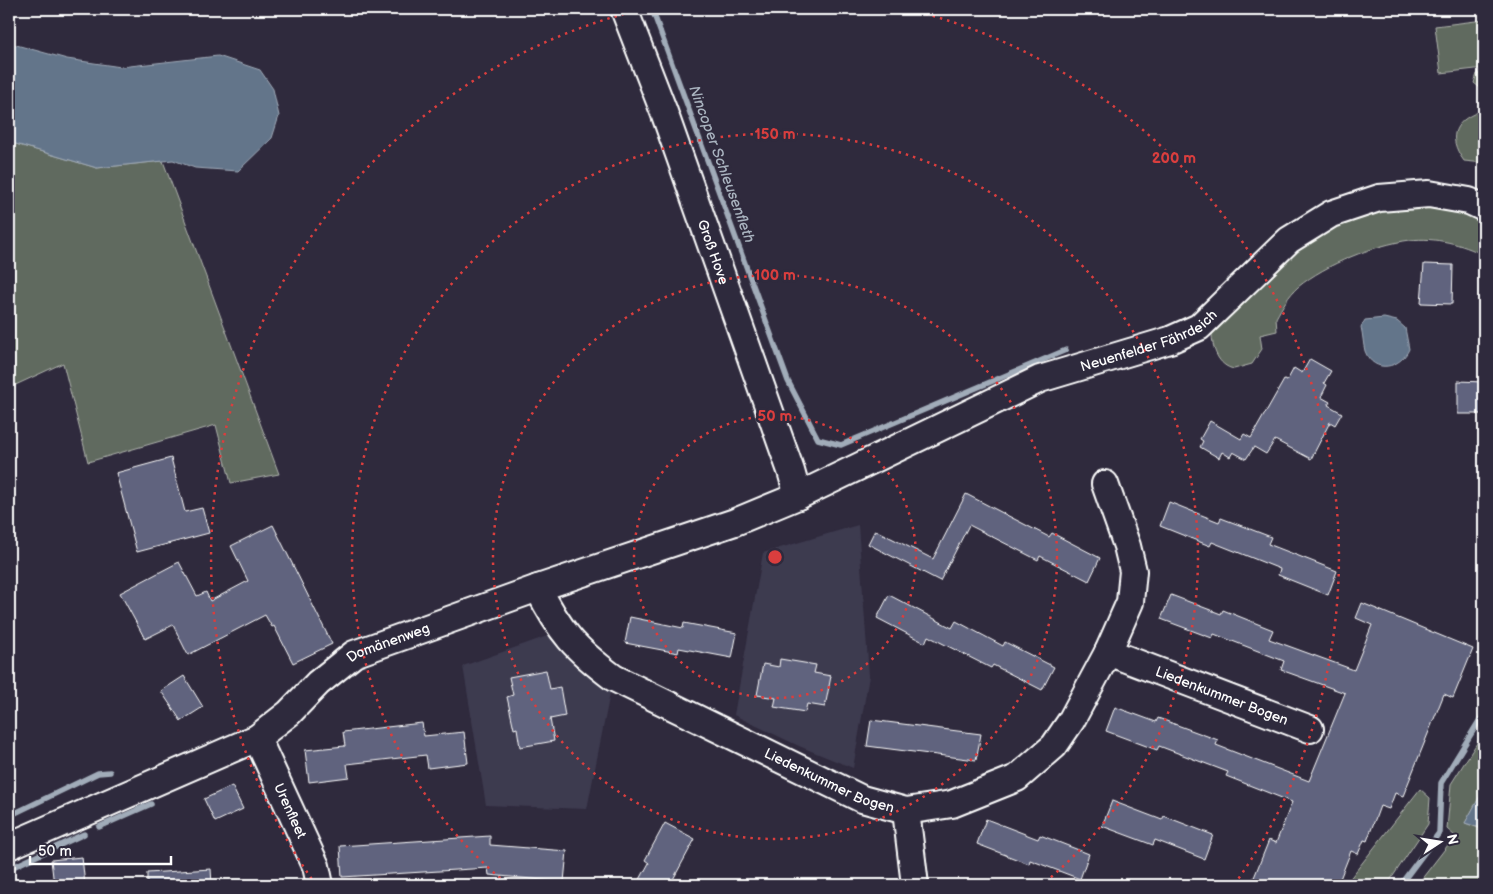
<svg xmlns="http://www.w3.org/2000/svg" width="1493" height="894" viewBox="0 0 1493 894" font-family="'Balsamiq Sans',sans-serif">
	<rect width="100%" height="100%" fill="#2f2a3d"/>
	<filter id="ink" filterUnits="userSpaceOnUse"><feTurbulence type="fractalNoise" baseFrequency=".02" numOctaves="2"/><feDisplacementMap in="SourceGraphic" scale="10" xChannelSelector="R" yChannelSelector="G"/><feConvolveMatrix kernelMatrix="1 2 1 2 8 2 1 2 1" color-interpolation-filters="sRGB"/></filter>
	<g filter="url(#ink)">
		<g fill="#3e3b50">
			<polygon points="858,525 869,676 853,768 799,746 734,715 763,553"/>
			<polygon points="553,634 611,688 587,809 486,805 463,666"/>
		</g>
		<g fill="#606a5e" stroke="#b0b4ae">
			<polygon points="1484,20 1484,68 1441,73 1435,26"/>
			<polygon points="1477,74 1484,74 1484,91 1474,83"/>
			<path d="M1484,110V163L1464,161C1445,135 1456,119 1484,110Z"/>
			<polygon points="9,142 97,168 163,161 279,474 231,483 216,425 88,462 63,363 9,388"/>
			<path d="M1449,206L1484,219V255C1462,244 1435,237 1410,240C1374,245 1326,264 1298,287C1289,295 1282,307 1276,318L1277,331L1260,335L1262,349L1252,364L1234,369C1218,366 1212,348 1212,333L1297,245L1375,207Z"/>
			<polygon points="1484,732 1484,789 1465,823 1484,830 1484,885 1417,885 1455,836 1447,829 1451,784"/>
			<polygon points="1420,789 1430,798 1428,824 1387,885 1345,885"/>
		</g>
		<g fill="#63748a" stroke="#a1acb9">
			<polygon points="9,43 67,59 121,67 218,56 260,70 273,89 279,116 272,138 238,171 195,168 173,160 97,168 9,142"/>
			<path d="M1384,318L1397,321L1405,328L1409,349C1401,368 1374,375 1365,351C1363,343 1363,335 1361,327L1365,320Z"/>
			<polygon points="1484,789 1484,829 1465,823"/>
		</g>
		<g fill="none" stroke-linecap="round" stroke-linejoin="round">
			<g stroke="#a1acb9" stroke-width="5.5">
				<polyline points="652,9 788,381 818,439 841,445 1066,350"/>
				<polyline points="9,816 98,773 110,772"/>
				<polyline points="99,827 151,804"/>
				<polyline points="15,866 84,834"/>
				<polyline points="1400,885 1439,833 1441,783 1484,713"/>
			</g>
		</g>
		<g fill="#61647e" stroke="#fff">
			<polygon points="1424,264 1453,265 1452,304 1421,303"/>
			<polygon points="1310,359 1331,371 1324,383 1327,385 1321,397 1330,402 1328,405 1342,413 1335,425 1330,422 1311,459 1275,440 1266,454 1254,447 1246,459 1233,452 1230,457 1222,452 1219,458 1200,447 1203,441 1200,439 1210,421 1241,439 1244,434 1251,438 1284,380 1287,381 1294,368 1302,373"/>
			<polygon points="1458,381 1484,382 1484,414 1458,414"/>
			<polygon points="171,458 185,512 202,508 209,533 137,552 116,473"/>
			<polygon points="966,494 1049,537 1052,533 1100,558 1089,581 1040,556 1038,560 969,525 940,581 868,544 875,530 933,559"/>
			<polygon points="1169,502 1219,522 1221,518 1271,537 1268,544 1337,571 1328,595 1278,575 1280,569 1212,542 1210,546 1160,526"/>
			<polygon points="273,525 332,644 293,663 274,626 272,627 265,615 188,655 173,625 145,639 120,593 179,562 197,596 206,592 210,601 248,581 231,546"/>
			<polygon points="889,595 952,628 956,621 1003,646 1005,642 1054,667 1042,690 993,665 991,668 928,636 925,643 877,618"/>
			<polygon points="1171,595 1221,614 1223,610 1273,630 1269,639 1354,670 1372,625 1356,618 1362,603 1473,649 1453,698 1444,694 1403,796 1395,793 1389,809 1380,806 1367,841 1364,840 1358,854 1351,851 1338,884 1331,881 1329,885 1251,885 1269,840 1276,843 1292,802 1226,776 1228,772 1159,746 1157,750 1106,731 1115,707 1156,722 1158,718 1218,740 1216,745 1309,781 1345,693 1281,670 1284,661 1214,634 1212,638 1161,619"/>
			<polygon points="630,617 683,628 684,623 737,633 732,658 679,648 678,653 625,643"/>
			<polygon points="780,659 816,665 814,673 831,676 825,707 807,704 805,712 774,707 776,698 757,695 763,664 779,667"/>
			<polygon points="546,670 550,689 560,687 565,716 550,719 554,741 520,747 517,728 514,729 507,697 513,695 509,677"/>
			<polygon points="184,676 203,707 181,721 161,691"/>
			<polygon points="871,720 981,734 976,760 867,746"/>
			<polygon points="422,723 424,736 464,732 468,763 428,768 426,755 347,764 349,777 309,782 305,750 345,746 343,732"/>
			<polygon points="232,786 243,809 215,822 204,799"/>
			<polygon points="1112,801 1162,820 1164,816 1213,835 1204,859 1155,840 1153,845 1102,826"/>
			<polygon points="986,819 1038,839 1040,835 1089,854 1080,879 1030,860 1029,864 977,844"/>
			<polygon points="665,823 695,839 670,885 637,885 649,863 645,860"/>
			<polygon points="490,836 490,845 567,851 564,882 489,875 488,868 342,877 340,846"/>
			<polygon points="82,857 85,885 54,885 51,860"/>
			<polygon points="211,869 212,885 147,885 147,873"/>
		</g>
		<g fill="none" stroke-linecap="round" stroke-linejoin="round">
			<g stroke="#fff" stroke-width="30">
				<g id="minor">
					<path id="s1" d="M624,9L664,112L791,471L798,496"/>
					<path id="s2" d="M538,588C560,632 575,649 614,678L862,799L906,811L952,804L1017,778L1054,746L1071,721L1108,652L1130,602L1133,571L1127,546L1105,484"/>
					<path id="s3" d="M1108,652L1310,729"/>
					<path id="s4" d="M257,738L316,866L320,885"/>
					<polyline points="906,811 915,885"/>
					<path id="s5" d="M9,846L257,738L289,713L318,683L354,654L538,588L735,522L798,496L1040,379L1170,340L1199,327L1289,240L1331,214L1379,198L1429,194L1469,201L1484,208"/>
				</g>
			</g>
			<use href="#minor" stroke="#2f2a3d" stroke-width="26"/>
		</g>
	</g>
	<g fill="none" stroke="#da3e3e" stroke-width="2.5" stroke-dasharray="2.5 5">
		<circle cx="775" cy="557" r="141"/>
		<circle cx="775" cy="557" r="282"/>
		<path d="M506 883A423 423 0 1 1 1044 883"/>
		<path d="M316 885A564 564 0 0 1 639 10M911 10A564 564 0 0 1 1234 885"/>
	</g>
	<g text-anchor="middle" stroke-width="5" stroke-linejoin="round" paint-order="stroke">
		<g font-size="14" fill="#fff" stroke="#2f2a3d">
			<text dy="5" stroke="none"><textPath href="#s1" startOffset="259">Groß Hove</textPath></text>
			<text dy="5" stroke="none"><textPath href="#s5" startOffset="1255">Neuenfelder Fährdeich</textPath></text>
			<text dy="5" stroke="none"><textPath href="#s5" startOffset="435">Domänenweg</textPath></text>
			<text dy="5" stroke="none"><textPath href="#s3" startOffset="122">Liedenkummer Bogen</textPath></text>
			<text dy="5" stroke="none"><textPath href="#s2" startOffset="358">Liedenkummer Bogen</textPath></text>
			<text dy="5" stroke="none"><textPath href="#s4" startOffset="80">Urenfleet</textPath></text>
		</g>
		<g font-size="15" font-style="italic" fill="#a9b3bf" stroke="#2f2a3d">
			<text transform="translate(722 164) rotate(70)" y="5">Nincoper Schleusenfleth</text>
		</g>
	</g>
	<circle cx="775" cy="557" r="8" fill="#da3e3e" stroke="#2f2a3d" stroke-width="2.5"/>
	<g font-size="15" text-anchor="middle" font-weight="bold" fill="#da3e3e" stroke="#2f2a3d" stroke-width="5" stroke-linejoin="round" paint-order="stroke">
		<text x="775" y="139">150 m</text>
		<text x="1174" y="163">200 m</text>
		<text x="775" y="280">100 m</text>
		<text x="775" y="421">50 m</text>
	</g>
	<rect width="1493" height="894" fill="none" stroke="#2f2a3d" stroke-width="30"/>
	<rect x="15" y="15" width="1463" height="864" fill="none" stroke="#fff" stroke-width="2" filter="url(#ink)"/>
	<g transform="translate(1440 842) rotate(78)" stroke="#2f2a3d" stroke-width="4" paint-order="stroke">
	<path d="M0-4L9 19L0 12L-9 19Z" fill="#ffffff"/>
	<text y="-8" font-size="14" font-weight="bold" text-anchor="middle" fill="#ffffff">N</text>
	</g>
	<path d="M30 856v8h141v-8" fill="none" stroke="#ffffff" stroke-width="2.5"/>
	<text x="38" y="856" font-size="15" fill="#ffffff" stroke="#2f2a3d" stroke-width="4" paint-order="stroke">50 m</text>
</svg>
